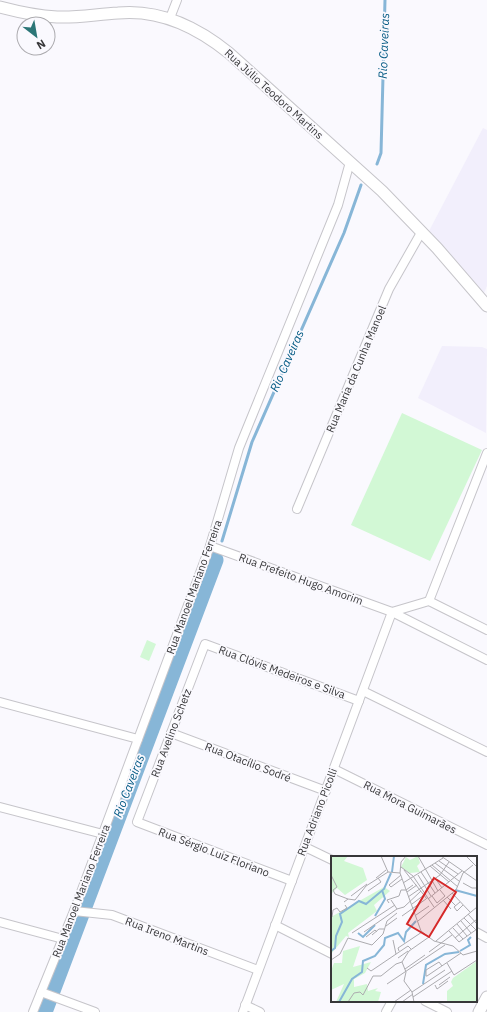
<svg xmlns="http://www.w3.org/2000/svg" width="487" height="1012" viewBox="0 0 487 1012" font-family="'IBM Plex Sans',sans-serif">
	<rect width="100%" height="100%" fill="#faf9fe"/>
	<g fill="#f2effc">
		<polygon points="483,128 487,130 487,286 484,293 429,231"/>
		<polygon points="442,346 482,347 487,349 486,433 418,398"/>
	</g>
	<g fill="#d2f8d5">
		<polygon points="402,413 482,450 430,561 351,525"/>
		<polygon points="147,640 156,644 149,661 140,657"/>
	</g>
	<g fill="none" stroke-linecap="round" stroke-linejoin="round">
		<g stroke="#87b6d7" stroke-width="3">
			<polyline points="377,164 381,153 385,0"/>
			<polyline points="222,541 252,442 344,233 361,185"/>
		</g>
		<polyline stroke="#87b6d7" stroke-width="17" points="44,1012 215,560"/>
		<g stroke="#c6c5ca" stroke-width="10">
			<g id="street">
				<polyline points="170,18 177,0"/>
				<polyline points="297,509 389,289 422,231"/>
				<polyline points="210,546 392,612 487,660"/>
				<polyline points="429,601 487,453"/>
				<polyline points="392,612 429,601 487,630"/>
				<polyline points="363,691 487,752"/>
				<polyline points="0,702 138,739"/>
				<polyline points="171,733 326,791"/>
				<polyline points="334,769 487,845"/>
				<polyline points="0,807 103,834"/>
				<polyline points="305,847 332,860"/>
				<polyline points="292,881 137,822 205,644 359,701"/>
				<polyline points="74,911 112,915 258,970"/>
				<polyline points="0,922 63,939"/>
				<polyline points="275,925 332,954"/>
				<polyline points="476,932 487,938"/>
				<polyline points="41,992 95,1012"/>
				<polyline points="425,1001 447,1012"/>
				<polyline points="245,1005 260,1012"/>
				<polyline points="33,1012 74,911 210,546 239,448 338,205 350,162"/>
				<polyline points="243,1012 392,612"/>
				<polyline points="386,1012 392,1001"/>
			</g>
		</g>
		<g stroke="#c6c5ca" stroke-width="13">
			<g id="secondary">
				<path d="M0,7C19,12 38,16 57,17C77,18 98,14 118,13C160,9 197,27 229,53L382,191L437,248L487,306"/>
				<polyline points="479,1012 487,997"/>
			</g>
		</g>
		<use href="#street" stroke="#fff" stroke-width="8"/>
		<use href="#secondary" stroke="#fff" stroke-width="11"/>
	</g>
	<g text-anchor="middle" stroke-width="3.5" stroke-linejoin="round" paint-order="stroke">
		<g font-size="11" fill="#373739" stroke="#faf9fe">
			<text transform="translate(274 94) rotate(42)" y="4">Rua Júlio Teodoro Martins</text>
			<text transform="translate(356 369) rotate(-67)" y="4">Rua Maria da Cunha Manoel</text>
			<text transform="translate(301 579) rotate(20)" y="4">Rua Prefeito Hugo Amorim</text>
			<text transform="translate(194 587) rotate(-70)" y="4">Rua Manoel Mariano Ferreira</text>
			<text transform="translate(282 672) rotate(20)" y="4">Rua Clóvis Medeiros e Silva</text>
			<text transform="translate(171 733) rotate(-69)" y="4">Rua Avelino Schetz</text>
			<text transform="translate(248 762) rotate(21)" y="4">Rua Otacílio Sodré</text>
			<text transform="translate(410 807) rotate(27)" y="4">Rua Mora Guimarães</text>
			<text transform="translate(317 812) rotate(-69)" y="4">Rua Adriano Picolli</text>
			<text transform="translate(214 852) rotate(21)" y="4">Rua Sérgio Luiz Floriano</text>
			<text transform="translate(81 891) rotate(-69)" y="4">Rua Manoel Mariano Ferreira</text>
			<text transform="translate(167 936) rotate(21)" y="4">Rua Ireno Martins</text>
		</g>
		<g font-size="12" font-style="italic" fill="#025983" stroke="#faf9fe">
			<text transform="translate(384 46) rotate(-88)" y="4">Rio Caveiras</text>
			<text transform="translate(287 361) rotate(-66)" y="4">Rio Caveiras</text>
			<text transform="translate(129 786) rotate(-69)" y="4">Rio Caveiras</text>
		</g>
	</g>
	<g transform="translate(331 856)">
		<rect width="146" height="146" fill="#faf9fe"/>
		<path d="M3,0H17L13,5L32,12L36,24L14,39L6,32L0,38V2ZM53,31L59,35L43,49L46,55L17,77L18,81L15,80L0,98V61ZM29,90L22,111L40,106L34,117L23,123V131L36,128L37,135L47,132L44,135L50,136L47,146H5L13,128L0,134V115L3,107H11L12,95ZM146,105V146H116V135L122,130L120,126L122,122Z" fill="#d2f8d5"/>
		<path d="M87,0L89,7L86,10L89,16L79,17L70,11L75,1L79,4Z" fill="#d2f8d5"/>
		<path fill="none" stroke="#87b6d7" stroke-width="2" d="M61,16L63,0M124,34L146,40M44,60L54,43L51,34M27,77L32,81L44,69M0,95L4,92L5,80L11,66L9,58L28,45L35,48L53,33L60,17M129,95L139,89L137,84L140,81M92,128L95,109L114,98L128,96M8,146L21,123L31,116L32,105L44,100L53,89L54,82L67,77L73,85L75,76L85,65"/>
		<path fill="none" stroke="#acabaf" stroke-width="1" d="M50,0L57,16L69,17M75,0L70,6L69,17L90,75L103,85L122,90L132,99L146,95M87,0L107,35M110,0L146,25M135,0L146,11M108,5L127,18M104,7L128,25M101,9L127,31M99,10L118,26M70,11L82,20L103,51M73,14L96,43M90,16L104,37M0,19L6,31L2,34L4,38L17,43M70,19L58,29L60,31L71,23M87,19L100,40M45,22L55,14M104,22L111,32M72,27L112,2M132,27L141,32H146M37,35L50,26L47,22M76,36L86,29M121,37L139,56M20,40L36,28M101,40L106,47L114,40L109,34M77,41L109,19L118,6M116,41L125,50M97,43L131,15M112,44L120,53M13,46L17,43L24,44L35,30L57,16M129,46L123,51L126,55L132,49M58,47L56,44L68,40L70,34H75L82,29M81,48L93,39M66,53L73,51L90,35M137,58L146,68M85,59L98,50M71,60L95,43M1,61L2,54L6,52L9,56L16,52L14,49M133,62L145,74M87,65L125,34L132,17L142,9M130,65L140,77M126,68L136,80M55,70L66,62M122,72L132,83M118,75L128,86L146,73M33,76L66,53L60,44M21,77L64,49M41,79L48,73H53M35,81L44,74L46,76M17,82L41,89L52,78L56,65L66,57M124,82L146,63M62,84L65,98M105,85L146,51M68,95L67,92L91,76M98,96L121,79M67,102L77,95M0,104L9,98L17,82M116,107L123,119L146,104M111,110L108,106L95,114V120H96L130,97M36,112L40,115L77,90L80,93M74,113L94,99M56,128L114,89M104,129L106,133L117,125M108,129L119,121M81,136L114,114M82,141L121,115M17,146L23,137L29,136L32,139L42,120H50L65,108L71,106M63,146L80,134M71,146L82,138M83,146L81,136L73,125L75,116L71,106L78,95L98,81"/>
		<path fill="#d62828" fill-opacity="0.15" stroke="#d62828" stroke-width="2" d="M103,22L125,36L98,81L76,68Z"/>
		<rect width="146" height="146" fill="none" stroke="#373739" stroke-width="2"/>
	</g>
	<g transform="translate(36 36) rotate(149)"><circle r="19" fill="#faf9fe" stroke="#acabaf"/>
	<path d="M0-3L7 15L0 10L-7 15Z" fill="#2c7677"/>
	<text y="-6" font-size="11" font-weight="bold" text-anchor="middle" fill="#373739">N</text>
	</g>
</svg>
